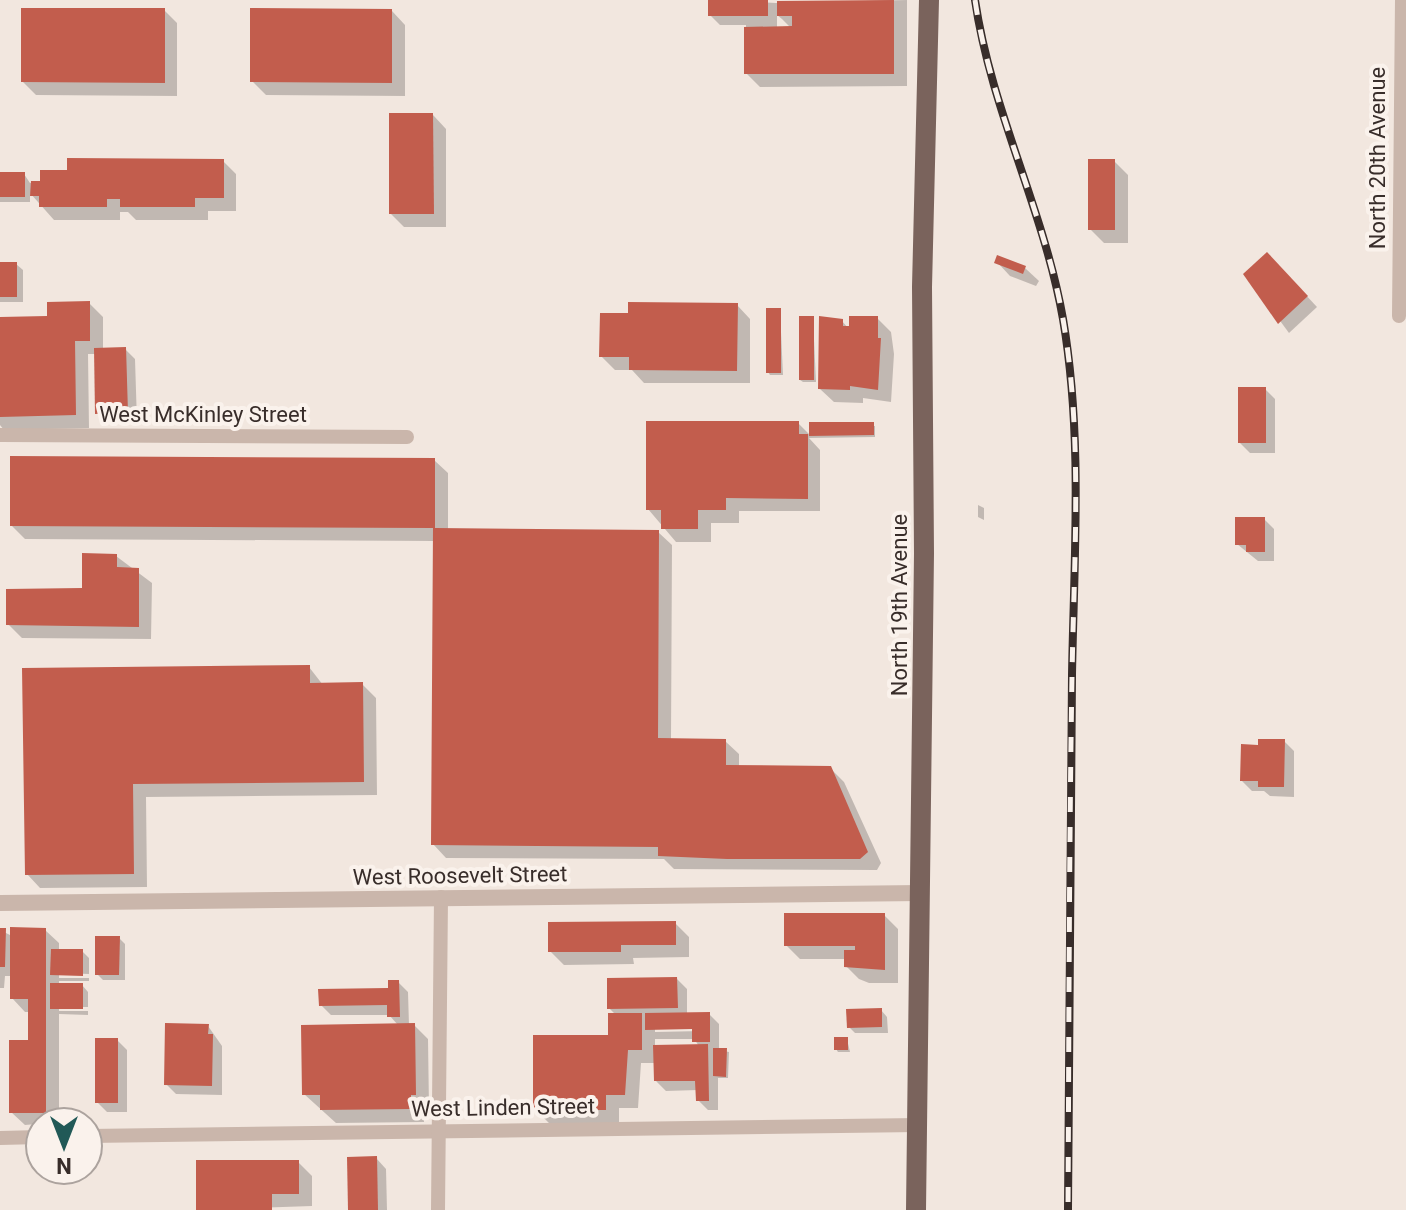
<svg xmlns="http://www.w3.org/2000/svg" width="1406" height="1210" viewBox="0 0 1406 1210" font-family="Roboto,sans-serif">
	<rect width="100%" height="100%" fill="#f2e7df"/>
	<g fill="#0003" fill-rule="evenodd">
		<path d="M710,0L776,3L907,0V86L760,87L746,73V25H720L710,15ZM777,15L782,19L791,28H777Z"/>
		<polygon points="164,10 177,23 177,96 36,95 23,82"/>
		<polygon points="392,11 405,25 405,96 266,95 252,81"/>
		<polygon points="433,115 446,129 446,227 404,227 391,214"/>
		<polygon points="223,161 236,174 236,211 208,211 208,220 136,220 128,212 120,212 120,220 54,220 30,193 30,202 0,202 0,174 24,174 30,183 42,183"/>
		<polygon points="1114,161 1128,175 1128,243 1104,243 1090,229"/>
		<polygon points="997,262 1025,268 1039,281 1036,286 1010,276"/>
		<polygon points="0,264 16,264 23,270 23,302 0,302"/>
		<polygon points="1277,264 1317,307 1289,333 1246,275"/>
		<polygon points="89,303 103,317 103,350 125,349 135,359 137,422 107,423 97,413 96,354 88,354 89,428 4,430 0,425 0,319 49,318"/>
		<polygon points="737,305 750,319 750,383 644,383 632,370 615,370 601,356 630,315"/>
		<polygon points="780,310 783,375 770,375 768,372"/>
		<polygon points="813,318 816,382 803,382 800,380"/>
		<polygon points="877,318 891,332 894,354 891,402 863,398 863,403 834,402 820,389 842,321 848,328"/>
		<polygon points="1265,389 1275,399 1275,453 1250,453 1240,443"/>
		<polygon points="798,423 811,436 811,424 875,426 875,437 809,438 820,450 820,511 739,511 739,523 711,523 711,542 676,542 648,509"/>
		<polygon points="434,460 448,473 448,530 658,532 672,545 671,740 725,741 739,754 739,767 830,768 844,782 881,863 877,870 674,869 664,859 446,858 433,844 434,541 25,539 12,526"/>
		<polygon points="978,505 984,508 984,520 978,517"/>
		<polygon points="1264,519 1274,529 1274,561 1258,561 1237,544"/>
		<polygon points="116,556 152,583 151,639 22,638 8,624 84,590"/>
		<polygon points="309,667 323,685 362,684 376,698 377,795 146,797 147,887 40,888 27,874 24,670"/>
		<polygon points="1284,741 1294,751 1294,797 1270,796 1264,791 1252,791 1242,781 1260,747"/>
		<polygon points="884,915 898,929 898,983 869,983 859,979 846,966 846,959 800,959 786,945"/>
		<polygon points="675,923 689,937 689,957 633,958 634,964 564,965 550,951"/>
		<polygon points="0,930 12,936 45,930 59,943 59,951 82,951 89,958 89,974 59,973 59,978 89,978 89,981 59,981 59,985 82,985 88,992 88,1007 59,1007 59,1011 88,1011 88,1015 59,1014 59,1122 25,1125 11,1112 30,1042 30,1012 25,1012 12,998 12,976 5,976 4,988 0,988"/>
		<polygon points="119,938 125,944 125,980 103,980 97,974"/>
		<path d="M677,979L687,989V1014H709L719,1024V1050L729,1052L728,1078H718V1110H708L698,1100V1090L666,1091L656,1081V1063H641L638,1108H619V1123H549L535,1109L610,1037L616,1015L609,1008ZM702,1027V1031L655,1032V1028ZM655,1039H694L699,1046L655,1047Z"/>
		<polygon points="398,982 408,992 409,1025 414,1025 428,1039 429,1108 424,1108 424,1122 336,1123 304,1094 398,1025 389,1015 331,1015 321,1005 390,990"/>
		<polygon points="881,1010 887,1017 888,1033 855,1033 849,1027"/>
		<polygon points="208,1026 222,1046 222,1095 176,1094 166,1084"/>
		<polygon points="847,1039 850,1052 838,1052 836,1049"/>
		<polygon points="117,1040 127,1050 127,1112 107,1112 97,1102"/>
		<polygon points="376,1158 386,1169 387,1210 350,1210"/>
		<polygon points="298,1162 312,1176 312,1206 198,1210"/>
	</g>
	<g fill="#c25d4d">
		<rect x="708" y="0" width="60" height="16"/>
		<polygon points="894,0 894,74 744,74 744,27 792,26 792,16 777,16 777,1"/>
		<polygon points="21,8 165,8 165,83 21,82"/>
		<polygon points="250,8 392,9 392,83 250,82"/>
		<polygon points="389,113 433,113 434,214 389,214"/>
		<polygon points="67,158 224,159 224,198 195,198 195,207 120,207 120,199 107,199 107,207 39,207 39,196 30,196 31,181 40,181 40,170 67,170"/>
		<rect x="1088" y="159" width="27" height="71"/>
		<rect x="0" y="172" width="25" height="25"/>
		<polygon points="1267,252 1308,296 1278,324 1243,274"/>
		<polygon points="997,255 1026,266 1023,274 994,263"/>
		<rect x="0" y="262" width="17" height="35"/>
		<polygon points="90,301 90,341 75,341 76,415 0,417 0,317 47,316 47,302"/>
		<polygon points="628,302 738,303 737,371 629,370 629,357 599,357 600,313 628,313"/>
		<rect x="766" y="308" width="15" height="65"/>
		<rect x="799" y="316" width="15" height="64"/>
		<polygon points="819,316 843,319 843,326 849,326 849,316 878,316 878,338 881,338 878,390 850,386 850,390 818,389"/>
		<polygon points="126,347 128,413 95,414 94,348"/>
		<rect x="1238" y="387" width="28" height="56"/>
		<polygon points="646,421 799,421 799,434 808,434 808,499 726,498 726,510 698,510 698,529 661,529 661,510 646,510"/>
		<polygon points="809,422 874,422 874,435 809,436"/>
		<polygon points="10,456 435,458 435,528 659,530 658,738 726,739 726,765 831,766 868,852 860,859 727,859 658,856 658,847 431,845 433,528 10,526"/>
		<polygon points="1235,517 1265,517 1265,552 1246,552 1246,545 1235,545"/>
		<polygon points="82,553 117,554 117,567 139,568 139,627 6,625 6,589 82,588"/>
		<polygon points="310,665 310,683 363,682 364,782 133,784 134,874 25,875 22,668"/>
		<polygon points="1258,739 1285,739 1284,787 1258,787 1258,781 1240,781 1241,744 1258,745"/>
		<polygon points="784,913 885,913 885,970 844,967 844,950 855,950 855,946 784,946"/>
		<polygon points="676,921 676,945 621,945 621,952 548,952 548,922"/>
		<polygon points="10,927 46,928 46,1113 9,1113 9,1040 28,1040 28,999 10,999"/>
		<polygon points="0,928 6,928 5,967 0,967"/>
		<polygon points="95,936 120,936 119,975 95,975"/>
		<polygon points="51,949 83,949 83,976 50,975"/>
		<polygon points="677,977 678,1008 607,1009 607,978"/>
		<polygon points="388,980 399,980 400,1017 387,1017 387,1005 319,1006 318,989 388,988"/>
		<rect x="50" y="983" width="33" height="26"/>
		<polygon points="882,1008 882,1027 847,1028 846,1009"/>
		<polygon points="710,1012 710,1042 692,1042 692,1029 645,1030 645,1013"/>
		<polygon points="608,1013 642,1013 642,1050 628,1050 625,1095 606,1095 606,1110 533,1110 533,1035 608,1035"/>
		<polygon points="165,1023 209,1024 208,1034 213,1034 212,1086 164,1085"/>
		<polygon points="415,1023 416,1095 411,1095 411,1109 320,1110 320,1095 302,1095 301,1025"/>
		<rect x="834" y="1037" width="14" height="13"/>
		<rect x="95" y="1038" width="23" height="65"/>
		<polygon points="708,1044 709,1101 696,1101 695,1081 654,1081 653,1045"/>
		<polygon points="713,1048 727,1048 726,1077 713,1076"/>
		<polygon points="377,1156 378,1210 348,1210 347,1157"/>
		<polygon points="196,1160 299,1160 299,1194 272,1194 272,1210 196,1210"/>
	</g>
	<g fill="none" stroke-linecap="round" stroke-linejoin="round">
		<g stroke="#cab6ab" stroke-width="14">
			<polyline points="1399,316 1402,0"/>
			<polyline points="0,435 407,437"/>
			<polyline points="88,1136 919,1125"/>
			<polyline points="0,1138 40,1137"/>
			<polyline points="438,1210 441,897"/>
		</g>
		<polyline stroke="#cab6ab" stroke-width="16" points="0,903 921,893"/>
		<polyline stroke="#7a635c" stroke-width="20" points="916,1210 924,553 922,287 929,0"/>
		<g stroke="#382d2a" stroke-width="8">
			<path id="rail" d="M975,0C991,110 1044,210 1063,319C1083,436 1074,558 1072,675C1069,854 1069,1032 1068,1210"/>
		</g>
		<use href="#rail" stroke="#faf2ec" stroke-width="5" stroke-dasharray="15" stroke-linecap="butt"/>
	</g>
	<g text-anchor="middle" stroke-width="8" stroke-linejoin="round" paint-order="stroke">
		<g font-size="22" fill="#382d2a" stroke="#faf2ec">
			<text transform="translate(1377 158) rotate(-90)" y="8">North 20th Avenue</text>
			<text x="203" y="422">West McKinley Street</text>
			<text transform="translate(899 605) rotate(-90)" y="8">North 19th Avenue</text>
			<text transform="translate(460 875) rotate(-1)" y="8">West Roosevelt Street</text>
			<text transform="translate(503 1107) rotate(-1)" y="8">West Linden Street</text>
		</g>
	</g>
	<g transform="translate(64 1146) rotate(180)"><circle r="38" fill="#faf2ec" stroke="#aca39e" stroke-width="2"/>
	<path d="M0-6L14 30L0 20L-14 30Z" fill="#215957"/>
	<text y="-12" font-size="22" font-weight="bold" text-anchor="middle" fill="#382d2a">N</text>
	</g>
</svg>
